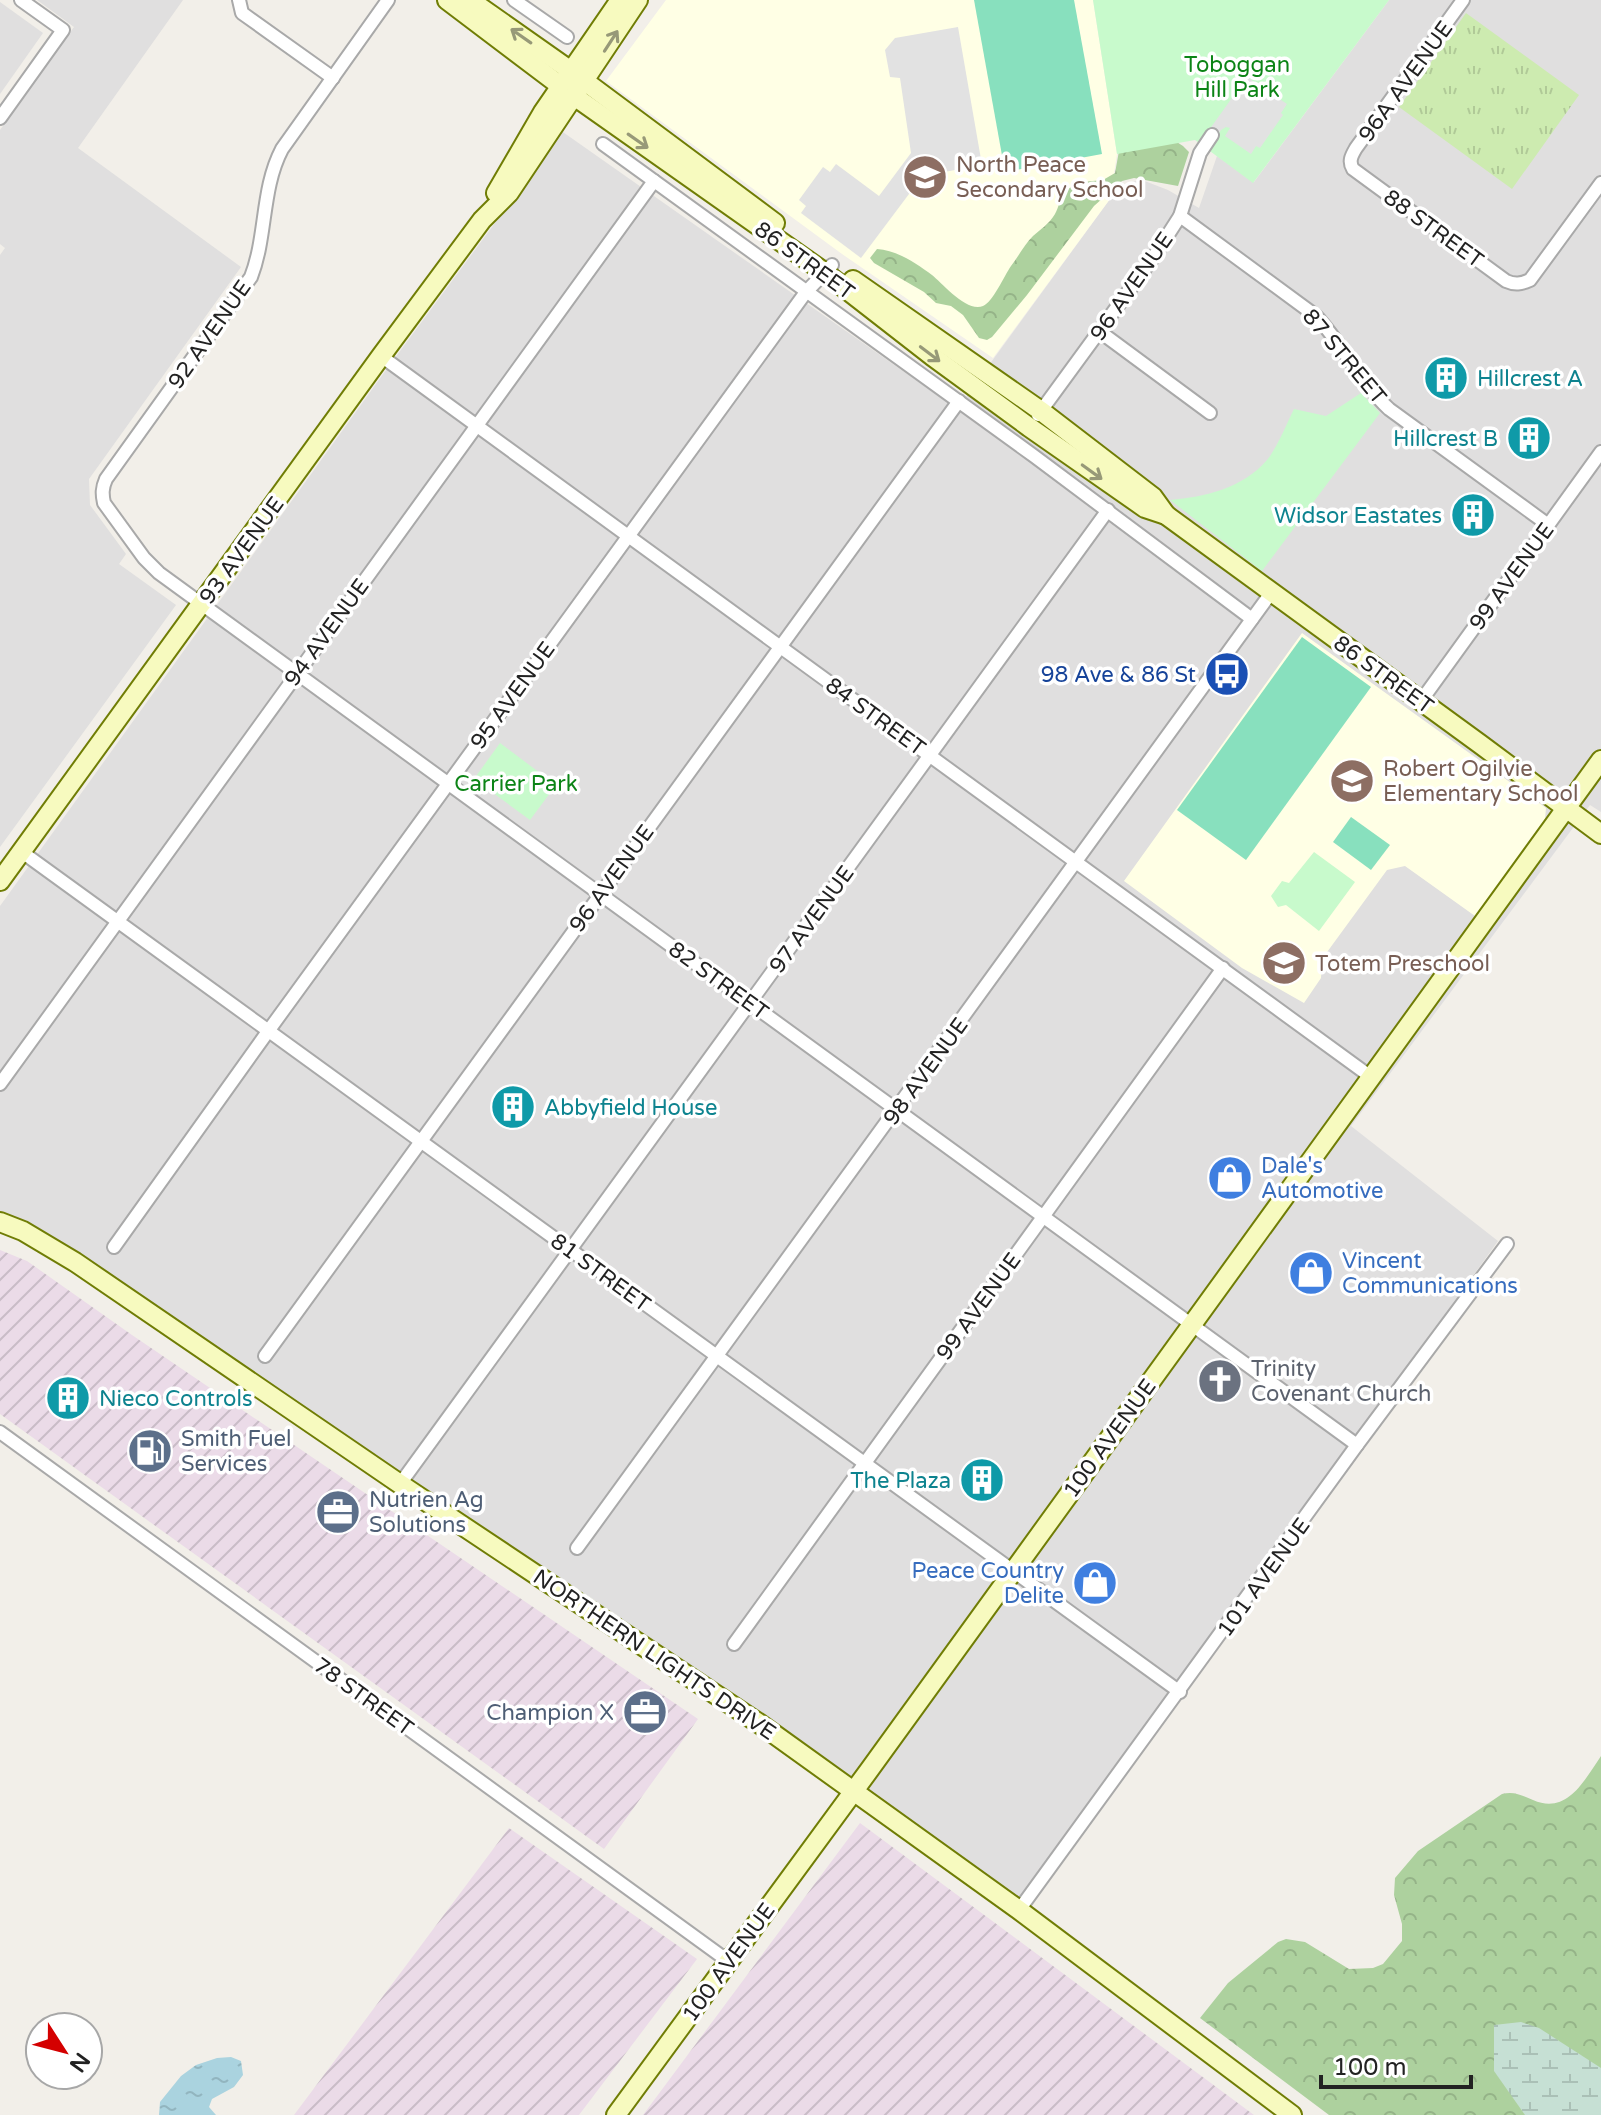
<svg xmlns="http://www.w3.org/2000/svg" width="1601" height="2115" viewBox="0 0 1601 2115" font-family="'Varela Round',sans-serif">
	<defs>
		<pattern id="industrial-furrows" width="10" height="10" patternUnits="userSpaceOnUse" patternTransform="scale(2)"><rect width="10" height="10" fill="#ebdbe8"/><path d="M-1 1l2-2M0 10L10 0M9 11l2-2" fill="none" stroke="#c9bcc7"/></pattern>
		<pattern id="grass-tufts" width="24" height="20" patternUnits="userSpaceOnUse" patternTransform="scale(2)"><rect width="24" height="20" fill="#cdebb0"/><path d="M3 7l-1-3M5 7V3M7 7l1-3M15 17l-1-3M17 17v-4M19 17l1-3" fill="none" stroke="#b0c997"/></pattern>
		<pattern id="forest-crowns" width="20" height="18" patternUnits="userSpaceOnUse" patternTransform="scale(2)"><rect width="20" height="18" fill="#add19e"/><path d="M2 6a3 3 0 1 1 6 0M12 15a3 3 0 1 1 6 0" fill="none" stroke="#95b388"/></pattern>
		<pattern id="wetland-marsh" width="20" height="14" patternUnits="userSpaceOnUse" patternTransform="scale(2)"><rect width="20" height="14" fill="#c6e0d4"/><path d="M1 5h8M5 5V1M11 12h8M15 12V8" fill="none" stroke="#aac0b6"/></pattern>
		<pattern id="water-ripples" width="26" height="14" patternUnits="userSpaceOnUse" patternTransform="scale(2)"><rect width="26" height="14" fill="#aad3df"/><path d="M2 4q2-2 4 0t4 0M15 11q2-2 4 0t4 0" fill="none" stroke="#92b5bf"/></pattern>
	</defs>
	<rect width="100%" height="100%" fill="#f2efe9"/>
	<g fill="#e0dfdf">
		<polygon points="37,0 183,0 78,148 241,267 89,479 90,505 126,554 119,564 176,605 0,847 0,255 5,248 0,244 0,130 74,27"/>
		<polygon points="1389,0 1601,0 1601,812 1590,805 1351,1126 1498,1241 1022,1904 400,1484 0,1224 0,906 386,370 529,177 560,130 957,409 1110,199 1127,183 1142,180 1168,190 1199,208 1217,156 1254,182"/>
		<polygon points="0,2 43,33 0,94"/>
	</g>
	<g fill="url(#industrial-furrows)">
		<polygon points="0,1250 27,1261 132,1335 698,1719 604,1849 0,1414"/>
		<polygon points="860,1823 1142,2032 1254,2115 643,2115"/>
		<polygon points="509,1828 697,1959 579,2115 294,2115"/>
	</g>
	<g fill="#ffffe5">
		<polygon points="666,0 1093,0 1117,154 1110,199 993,358 842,254 606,81"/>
		<polygon points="1302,633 1546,808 1545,819 1475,916 1405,866 1387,870 1322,959 1321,978 1304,1003 1242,968 1124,881"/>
	</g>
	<polygon fill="url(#grass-tufts)" points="1466,13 1579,95 1512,189 1399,107"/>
	<g fill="url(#forest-crowns)">
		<path d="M1158,130L1183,146L1189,152L1178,186L1134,178L1122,181L1094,206L1027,295L992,337L987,340L979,338L963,315L951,306L936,303L924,292L874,263L870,258L877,249C896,250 916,263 932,275C942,283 967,313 983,306C993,302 1004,276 1011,266C1018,257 1025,244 1033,236C1041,229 1049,224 1055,214C1059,207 1060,199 1063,191L1082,182L1103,180L1115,173L1119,151Z"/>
		<path d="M1601,1756V2115H1329L1200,2018L1228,1983L1278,1942L1286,1939L1305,1942L1349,1969L1373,1968L1383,1964L1402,1941V1924L1394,1895L1395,1878L1418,1851L1502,1794C1514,1791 1521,1795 1533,1800C1567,1815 1584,1781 1601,1756Z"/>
	</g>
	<polygon fill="url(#wetland-marsh)" points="1521,2022 1539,2028 1601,2068 1601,2115 1525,2115 1494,2071 1494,2025"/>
	<g fill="#c8facc">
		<polygon points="1093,0 1389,0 1253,183 1195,140 1117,154"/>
		<path d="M1361,393L1380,413L1262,571L1170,500C1205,497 1243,488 1267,460C1277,448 1287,423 1294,409L1326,416Z"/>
		<polygon points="500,743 556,785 530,820 474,779"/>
		<polygon points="1314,852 1355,882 1319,931 1286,905 1278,907 1271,896 1282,881 1289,883"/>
	</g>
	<g fill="#88e0be">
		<polygon points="974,0 1074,0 1102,154 1005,172"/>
		<polygon points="1302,637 1371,687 1246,860 1177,810"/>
		<polygon points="1351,817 1390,845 1371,870 1333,842"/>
	</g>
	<g fill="#e2e2e2">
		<polygon points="958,27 982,165 928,175 918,182 861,258 801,213 806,206 799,200 823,167 830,172 836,164 879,196 911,153 900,78 890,77 885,50 895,38"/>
		<polygon points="1247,77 1287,104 1281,113 1283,115 1260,148 1256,146 1251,154 1225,136 1230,128 1226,127 1221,130 1212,143 1204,137"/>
	</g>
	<polygon fill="url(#water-ripples)" points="231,2057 241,2061 243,2075 234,2087 212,2099 209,2107 216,2115 159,2115 160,2102 181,2076 196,2065 217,2058"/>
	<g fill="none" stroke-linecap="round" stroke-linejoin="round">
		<g stroke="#a9a9a9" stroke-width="16">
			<g id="street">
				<polyline points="239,0 242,13 333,78"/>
				<path d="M388,0L282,149C261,189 267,236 251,277L106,479C102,488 102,494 104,503L144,558L159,573L1357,1445"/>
				<polyline points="514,0 567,37"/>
				<path d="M1463,0L1356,148C1352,155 1348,161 1353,169L1506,281C1515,285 1521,284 1530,280L1601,183"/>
				<polyline points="0,118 63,30 21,0"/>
				<polyline points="603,144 1034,456 1252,619"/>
				<path d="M1180,216L1316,316C1343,345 1360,382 1389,409L1547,524"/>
				<polyline points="1099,331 1210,413"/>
				<polyline points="381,356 1371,1077"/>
				<polyline points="1038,415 1155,255 1180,216 1200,153 1212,135"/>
				<polyline points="1421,701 1601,452"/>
				<polyline points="22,852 1180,1692"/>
				<polyline points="0,1084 654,181"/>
				<polyline points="114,1247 269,1030 806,292 832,265"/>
				<polyline points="265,1356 959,401"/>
				<polyline points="0,1432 728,1961"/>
				<polyline points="400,1484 1108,510"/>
				<polyline points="577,1548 1271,593"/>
				<polyline points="734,1644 1223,968"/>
				<polyline points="1019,1910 1357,1445 1507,1244"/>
			</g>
		</g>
		<g stroke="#707d05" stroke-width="22">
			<g id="secondary">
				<polyline points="447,0 574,96 824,272 932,356 1029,427 1145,508 1166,515 1480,744 1601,834"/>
				<polyline points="470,0 571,71 775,223"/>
				<polyline points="496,193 543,112 620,0"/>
				<polyline points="853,280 1041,411 1153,497 1166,515"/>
				<polyline points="0,881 381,356 482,220 509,193 638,0"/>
				<polyline points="0,1222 23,1231 75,1262 400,1484 760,1724 1019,1910 1292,2115"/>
				<polyline points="616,2115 870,1769 1601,760"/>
			</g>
		</g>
		<use href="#street" stroke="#fff" stroke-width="12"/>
		<use href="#secondary" stroke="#f7fabf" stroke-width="18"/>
	</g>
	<defs><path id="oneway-shaft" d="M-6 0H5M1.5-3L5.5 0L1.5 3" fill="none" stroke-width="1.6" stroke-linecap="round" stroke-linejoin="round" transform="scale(2)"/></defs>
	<g stroke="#979978">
		<use href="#oneway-shaft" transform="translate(521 36) rotate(-145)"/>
		<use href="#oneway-shaft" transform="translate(611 41) rotate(-57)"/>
		<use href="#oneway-shaft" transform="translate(638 141) rotate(35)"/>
		<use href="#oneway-shaft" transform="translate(930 354) rotate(37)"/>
		<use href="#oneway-shaft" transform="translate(1092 472) rotate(36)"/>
	</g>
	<defs>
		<g id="school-disc" transform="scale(2.3)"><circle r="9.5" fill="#8d6e63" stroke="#fff"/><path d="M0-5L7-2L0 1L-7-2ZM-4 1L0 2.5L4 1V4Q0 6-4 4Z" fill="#fff"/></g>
		<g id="building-disc" transform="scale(2.3)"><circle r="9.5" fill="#0f9aa8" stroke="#fff"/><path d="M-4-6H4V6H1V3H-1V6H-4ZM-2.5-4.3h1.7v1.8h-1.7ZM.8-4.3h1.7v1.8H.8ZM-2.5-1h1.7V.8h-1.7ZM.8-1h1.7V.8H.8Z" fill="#fff"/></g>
		<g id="bus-disc" transform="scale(2.3)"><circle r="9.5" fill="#1a4fb4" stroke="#fff"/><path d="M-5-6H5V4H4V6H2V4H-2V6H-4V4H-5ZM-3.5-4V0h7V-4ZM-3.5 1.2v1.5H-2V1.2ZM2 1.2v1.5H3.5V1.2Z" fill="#fff"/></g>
		<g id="shop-disc" transform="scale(2.3)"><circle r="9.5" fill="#3f7fe0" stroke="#fff"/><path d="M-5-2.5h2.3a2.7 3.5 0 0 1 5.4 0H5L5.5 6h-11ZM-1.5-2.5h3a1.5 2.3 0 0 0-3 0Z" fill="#fff"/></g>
		<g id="church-disc" transform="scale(2.3)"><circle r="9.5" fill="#6b7280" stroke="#fff"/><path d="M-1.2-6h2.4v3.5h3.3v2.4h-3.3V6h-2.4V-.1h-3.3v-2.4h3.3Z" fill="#fff"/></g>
		<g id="fuel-disc" transform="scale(2.3)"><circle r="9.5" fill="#5c6f8a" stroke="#fff"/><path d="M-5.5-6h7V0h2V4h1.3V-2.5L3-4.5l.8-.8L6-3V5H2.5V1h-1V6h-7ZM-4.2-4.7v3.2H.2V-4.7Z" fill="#fff"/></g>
		<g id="office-disc" transform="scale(2.3)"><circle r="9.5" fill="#5c6f8a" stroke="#fff"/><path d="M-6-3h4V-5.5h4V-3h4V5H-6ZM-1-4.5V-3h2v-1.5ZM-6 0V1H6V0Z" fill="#fff"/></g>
	</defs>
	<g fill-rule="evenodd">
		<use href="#school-disc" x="925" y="177"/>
		<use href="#building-disc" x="1446" y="378"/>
		<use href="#building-disc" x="1529" y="438"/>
		<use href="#building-disc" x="1473" y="515"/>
		<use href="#bus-disc" x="1227" y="674"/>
		<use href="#school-disc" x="1352" y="781"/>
		<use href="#school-disc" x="1284" y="963"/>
		<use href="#building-disc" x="513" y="1107"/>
		<use href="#shop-disc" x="1230" y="1178"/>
		<use href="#shop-disc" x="1311" y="1273"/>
		<use href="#church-disc" x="1220" y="1381"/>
		<use href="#building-disc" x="68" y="1398"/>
		<use href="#fuel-disc" x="150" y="1451"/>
		<use href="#building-disc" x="982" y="1480"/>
		<use href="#office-disc" x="338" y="1512"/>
		<use href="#shop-disc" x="1095" y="1583"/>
		<use href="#office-disc" x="645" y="1712"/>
	</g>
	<g text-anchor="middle" stroke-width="7" stroke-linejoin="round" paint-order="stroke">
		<g font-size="22" fill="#0c8416" stroke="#fff">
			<text x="1237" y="72">Toboggan<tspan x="1237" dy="25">Hill Park</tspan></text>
			<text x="516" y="791">Carrier Park</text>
		</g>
		<g font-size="22" fill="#222" stroke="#fff">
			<text transform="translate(1405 81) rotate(-54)" y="8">96A AVENUE</text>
			<text transform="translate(1434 228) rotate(36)" y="8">88 STREET</text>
			<text transform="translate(805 260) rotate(36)" y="8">86 STREET</text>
			<text transform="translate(1131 286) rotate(-55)" y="8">96 AVENUE</text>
			<text transform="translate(209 334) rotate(-55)" y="8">92 AVENUE</text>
			<text transform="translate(1345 356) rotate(50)" y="8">87 STREET</text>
			<text transform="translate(241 550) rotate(-54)" y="8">93 AVENUE</text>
			<text transform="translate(1511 576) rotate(-54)" y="8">99 AVENUE</text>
			<text transform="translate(326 632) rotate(-54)" y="8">94 AVENUE</text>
			<text transform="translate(1384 674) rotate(36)" y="8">86 STREET</text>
			<text transform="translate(512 695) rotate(-54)" y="8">95 AVENUE</text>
			<text transform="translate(876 716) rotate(36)" y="8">84 STREET</text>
			<text transform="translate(611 878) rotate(-54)" y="8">96 AVENUE</text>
			<text transform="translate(811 919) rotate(-54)" y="8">97 AVENUE</text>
			<text transform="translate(719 980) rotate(36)" y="8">82 STREET</text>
			<text transform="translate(925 1071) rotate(-54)" y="8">98 AVENUE</text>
			<text transform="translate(601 1272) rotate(36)" y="8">81 STREET</text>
			<text transform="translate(978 1306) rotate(-54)" y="8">99 AVENUE</text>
			<text transform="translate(1109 1438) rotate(-54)" y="8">100 AVENUE</text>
			<text transform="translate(1263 1577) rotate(-54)" y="8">101 AVENUE</text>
			<text transform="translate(655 1654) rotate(34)" y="8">NORTHERN LIGHTS DRIVE</text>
			<text transform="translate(364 1696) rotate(36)" y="8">78 STREET</text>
			<text transform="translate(728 1962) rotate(-54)" y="8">100 AVENUE</text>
		</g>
		<g font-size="22" fill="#785e54" stroke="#fff" text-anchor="start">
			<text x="956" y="172">North Peace<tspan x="956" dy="25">Secondary School</tspan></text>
			<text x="1383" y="776">Robert Ogilvie<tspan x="1383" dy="25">Elementary School</tspan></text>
			<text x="1315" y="971">Totem Preschool</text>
		</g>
		<g font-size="22" fill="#0d838f" stroke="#fff" text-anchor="start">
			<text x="1477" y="386">Hillcrest A</text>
			<text x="1498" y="446" text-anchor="end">Hillcrest B</text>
			<text x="1442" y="523" text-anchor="end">Widsor Eastates</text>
			<text x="544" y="1115">Abbyfield House</text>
			<text x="99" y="1406">Nieco Controls</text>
			<text x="951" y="1488" text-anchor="end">The Plaza</text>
		</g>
		<g font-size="22" fill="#164399" stroke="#fff" text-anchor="end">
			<text x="1196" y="682">98 Ave &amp; 86 St</text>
		</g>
		<g font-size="22" fill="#366cbe" stroke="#fff" text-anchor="start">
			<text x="1261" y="1173">Dale's<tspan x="1261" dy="25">Automotive</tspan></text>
			<text x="1342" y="1268">Vincent<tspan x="1342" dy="25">Communications</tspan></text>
			<text x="1064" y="1578" text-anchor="end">Peace Country<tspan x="1064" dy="25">Delite</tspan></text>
		</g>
		<g font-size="22" fill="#5b616d" stroke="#fff" text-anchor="start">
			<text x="1251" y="1376">Trinity<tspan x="1251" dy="25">Covenant Church</tspan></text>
		</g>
		<g font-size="22" fill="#4e5e75" stroke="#fff" text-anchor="start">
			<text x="181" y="1446">Smith Fuel<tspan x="181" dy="25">Services</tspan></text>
			<text x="369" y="1507">Nutrien Ag<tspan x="369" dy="25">Solutions</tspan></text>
			<text x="614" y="1720" text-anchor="end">Champion X</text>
		</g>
	</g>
	<g transform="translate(64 2051) rotate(126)"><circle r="38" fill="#ffffff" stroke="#a7a7a7" stroke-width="2"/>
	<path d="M0-6L14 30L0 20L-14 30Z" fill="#d40000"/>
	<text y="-12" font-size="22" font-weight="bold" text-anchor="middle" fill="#222222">N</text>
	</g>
	<path d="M1321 2075v12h150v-12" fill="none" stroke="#222222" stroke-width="4"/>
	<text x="1333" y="2075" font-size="24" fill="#222222" stroke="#ffffff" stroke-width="6" paint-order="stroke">100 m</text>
</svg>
